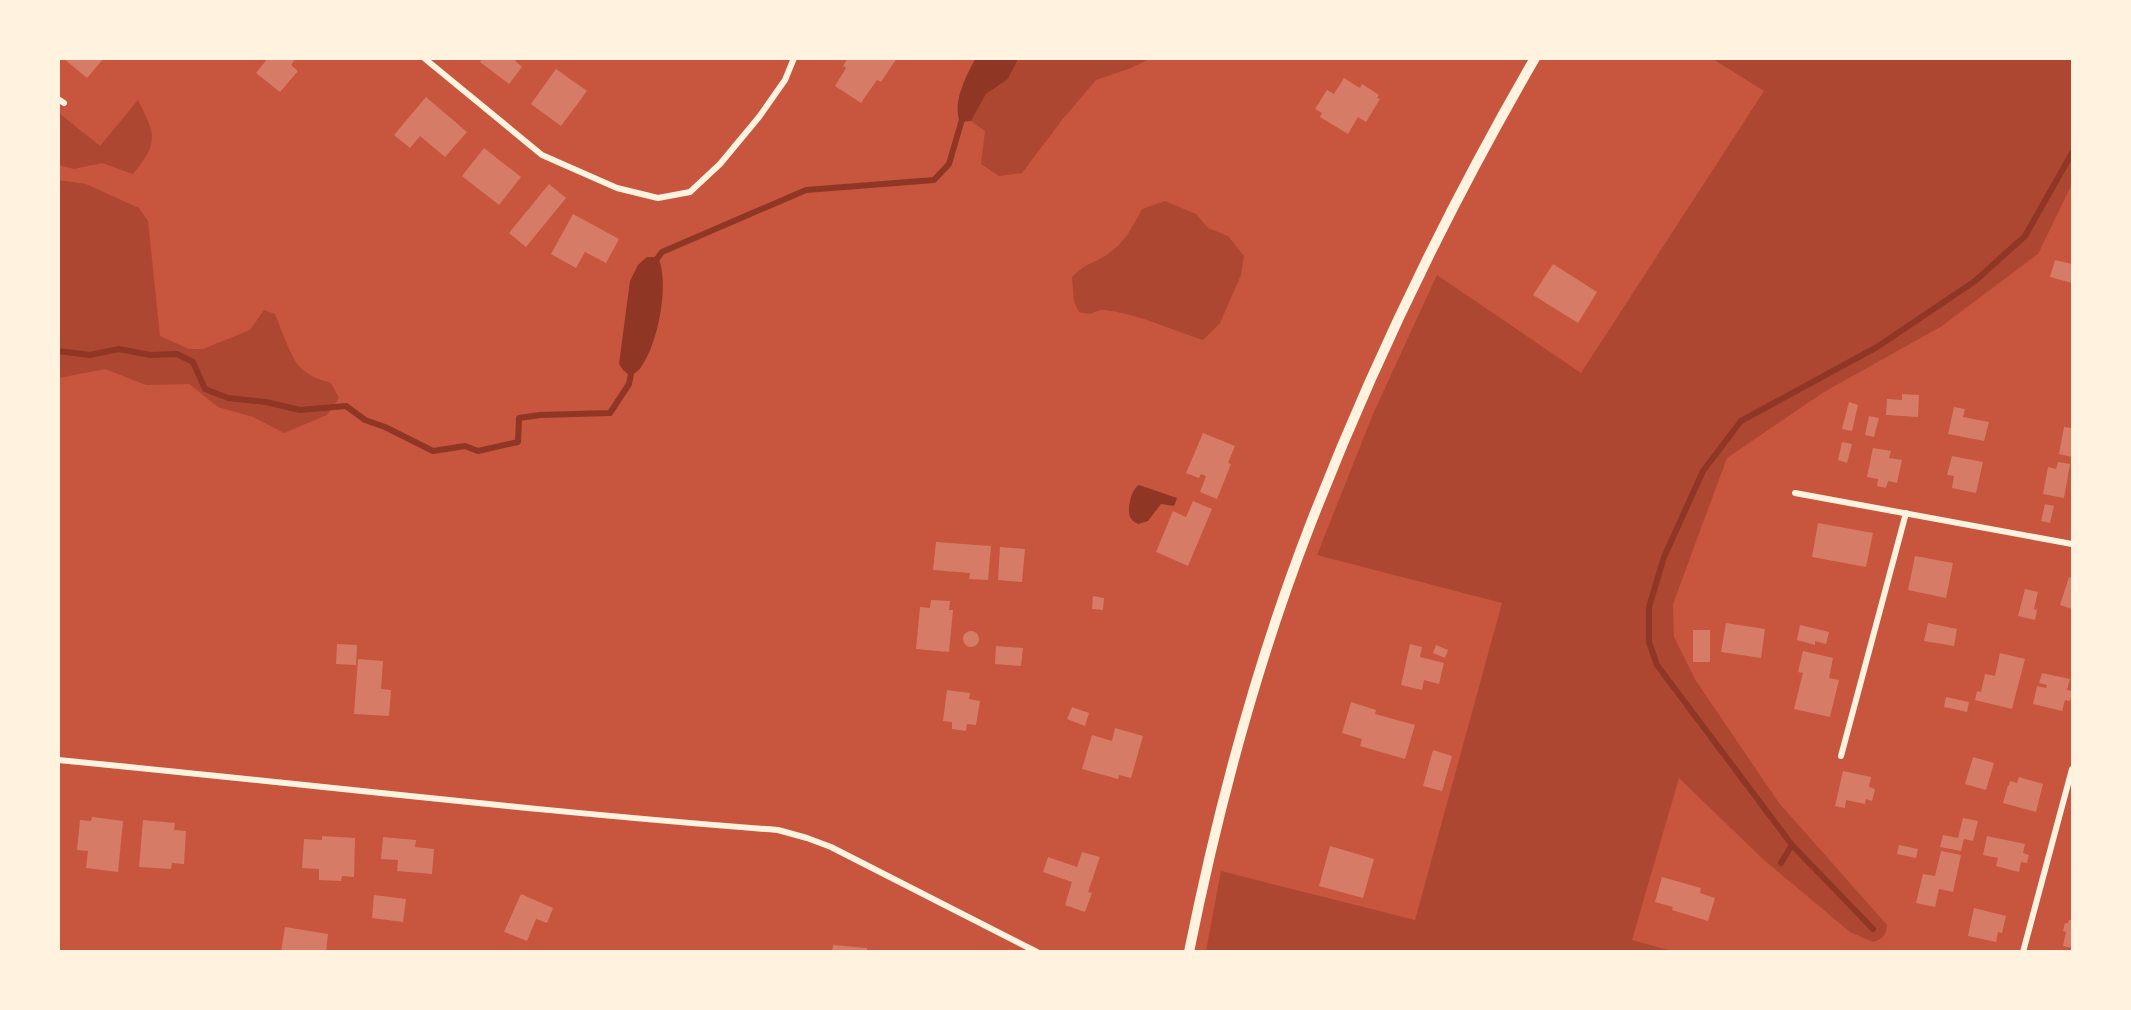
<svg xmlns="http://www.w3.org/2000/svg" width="2131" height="1010" viewBox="0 0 2131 1010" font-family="'PT Sans',sans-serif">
	<rect width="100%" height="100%" fill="#c8553d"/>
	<g fill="#ae4732">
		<polygon points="1018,59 1149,59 1131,68 1096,80 1062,120 1022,173 999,176 981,164 985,131 971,121 986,94 1008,79"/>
		<path d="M1713,59H2072V184L2038,254L1942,326L1824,392L1727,458L1673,604L1674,637L1696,681L1779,803L1887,925C1886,935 1883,939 1873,942L1850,932L1764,860L1679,778L1632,940L1672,951H1206L1221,871L1415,920L1502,603L1317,555L1373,414L1437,275L1581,373L1764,91Z"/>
		<path d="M138,100C156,136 159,142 133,174L102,163L74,169L59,165V113L100,146Z"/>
		<path d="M59,180L86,184L139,208L148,221L160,336L189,349H203L250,330L264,310L275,314C282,330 291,361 304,371C312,377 321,380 331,383L339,398L327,415L284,433L253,417L218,407L189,384L146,385L105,369L59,378Z"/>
		<path d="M1165,201L1196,214L1208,228L1228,236L1244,256L1241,275L1220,323L1203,340C1172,330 1138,314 1105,310C1093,309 1095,317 1079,312L1074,302L1072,277C1086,262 1094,264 1108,254C1125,243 1133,226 1142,209Z"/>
	</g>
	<g fill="#8f3625">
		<path d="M975,59H1018L1008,79L986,94L971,121L960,122C952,102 966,77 975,59Z"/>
		<path d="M647,257H658C670,283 658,344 641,367C639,371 634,374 630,376L623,370L619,364L630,281L638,265Z"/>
		<path d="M1139,485L1177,498L1174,506L1161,504L1148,521L1138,524C1135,522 1132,521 1130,517C1127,509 1131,489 1139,485Z"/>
	</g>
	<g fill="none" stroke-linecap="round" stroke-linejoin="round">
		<g stroke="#8f3625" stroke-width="6">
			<polyline points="654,263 662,252 806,190 934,180 949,164 963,116"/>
			<polyline points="58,351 90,355 119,349 150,355 177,354 193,362 205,389 228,398 266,402 300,410 346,406 365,420 385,427 433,451 465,446 478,451 518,442 519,418 540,415 610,413 629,384 632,369"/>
			<polyline points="1781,863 1792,845"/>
			<polyline points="1873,929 1792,845 1657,665 1649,642 1649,607 1664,557 1703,471 1741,421 1877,347 1975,281 2025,236 2072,153"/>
		</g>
	</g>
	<g fill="#d67c66">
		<polygon points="63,58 104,58 87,78"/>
		<polygon points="268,58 296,58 291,65 298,71 280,92 256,73"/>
		<polygon points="483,58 512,58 522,67 509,84 480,62"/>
		<polygon points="848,58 897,58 881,82 877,80 861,103 835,86 846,68 843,66"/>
		<polygon points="556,69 587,91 561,126 531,104"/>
		<polygon points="1344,78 1360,88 1362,84 1379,95 1377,98 1380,99 1366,122 1358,117 1348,134 1320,117 1322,113 1315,109 1327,90 1334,94"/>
		<polygon points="426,97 467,132 445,157 420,136 410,148 394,135"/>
		<polygon points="484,148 521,177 499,205 462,176"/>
		<polygon points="549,184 566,198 526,247 509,233"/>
		<polygon points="573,214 619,239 606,263 585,252 576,268 551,254"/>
		<polygon points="2055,260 2072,264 2072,283 2050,277"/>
		<polygon points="1553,264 1597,292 1578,323 1533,295"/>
		<polygon points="1902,394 1919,395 1918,417 1886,415 1887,399 1902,400"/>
		<polygon points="1849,402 1858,405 1852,431 1842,429"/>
		<polygon points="1954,407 1965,409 1963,417 1989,422 1984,441 1948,434"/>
		<polygon points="1869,416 1879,418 1874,437 1865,435"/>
		<polygon points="2064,427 2072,428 2072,457 2059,454"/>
		<polygon points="1203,433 1235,446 1228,463 1231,464 1217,499 1200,492 1206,476 1201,474 1199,478 1186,473"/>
		<polygon points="1842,442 1852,444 1847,463 1838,460"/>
		<polygon points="1873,448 1891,451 1889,458 1902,460 1897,483 1888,481 1886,488 1877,486 1878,479 1867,477"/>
		<polygon points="1952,456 1983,462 1976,493 1952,488 1954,476 1947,475"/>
		<polygon points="2058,462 2070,464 2064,498 2043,494 2048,467 2056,469"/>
		<polygon points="1193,501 1212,509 1188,566 1156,552 1173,511 1186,517"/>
		<polygon points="2045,504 2054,506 2050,523 2041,521"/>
		<polygon points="1818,523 1873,533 1866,567 1812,557"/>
		<polygon points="936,542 991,546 988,580 969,579 970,573 933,570"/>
		<polygon points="1000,547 1025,549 1022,582 998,580"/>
		<polygon points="1915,556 1953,563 1946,598 1908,590"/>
		<polygon points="2069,577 2072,578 2072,609 2060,605"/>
		<polygon points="2025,589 2038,592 2034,609 2037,610 2035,620 2018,616"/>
		<polygon points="1093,596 1104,598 1103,610 1092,609"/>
		<polygon points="931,600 950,601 949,610 953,610 949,652 916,649 920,607 930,608"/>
		<polygon points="1726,623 1765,629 1761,658 1721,652"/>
		<polygon points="1928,623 1957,629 1954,646 1924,641"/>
		<polygon points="1800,625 1829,632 1826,644 1815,641 1815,645 1797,640"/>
		<rect x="1693" y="630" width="17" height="32"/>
		<circle cx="971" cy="639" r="8"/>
		<polygon points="337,644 357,645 356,665 336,664"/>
		<polygon points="1410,644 1422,647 1420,657 1444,663 1439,684 1424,680 1422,690 1401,685"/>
		<polygon points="1436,645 1448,650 1445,658 1433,653"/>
		<polygon points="996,646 1023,648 1021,666 995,664"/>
		<polygon points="1803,651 1833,658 1829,678 1839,680 1830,717 1794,709 1803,673 1798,672"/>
		<polygon points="2000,653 2025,659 2012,709 1975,700 1977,691 1981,692 1985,674 1995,676"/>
		<polygon points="358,659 383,661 381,689 391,690 389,716 354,714"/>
		<polygon points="2042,673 2070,679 2067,690 2072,691 2070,701 2065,700 2062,711 2033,704 2037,686 2046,688 2047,685 2039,683"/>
		<polygon points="947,690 970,693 969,699 980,701 976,725 967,724 966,731 952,729 952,722 943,721"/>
		<polygon points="1946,697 1969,702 1967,712 1944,707"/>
		<polygon points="1351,702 1376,710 1375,714 1415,725 1405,759 1360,746 1362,739 1342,733"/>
		<polygon points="1072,707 1089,713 1085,726 1067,719"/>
		<polygon points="1115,728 1143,736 1131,778 1119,775 1118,779 1082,769 1092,735 1112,741"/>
		<polygon points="1433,750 1452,756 1442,791 1423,786"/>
		<polygon points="1973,757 1994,763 1986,790 1965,784"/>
		<polygon points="1843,771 1871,777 1869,787 1875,789 1872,801 1866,799 1865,804 1846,800 1845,808 1835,806"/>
		<polygon points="2019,777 2043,784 2036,812 2003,803 2008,785 2009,786 2010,781 2017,783"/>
		<polygon points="92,817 123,821 118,872 86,868 88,851 77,850 80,820 91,821"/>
		<polygon points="1963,818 1978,821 1973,841 1964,839 1961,851 1940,847 1943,835 1958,838"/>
		<polygon points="143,820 175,823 174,830 186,831 184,864 172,863 171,869 139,867"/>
		<polygon points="322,836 355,838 354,877 342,876 341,881 319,880 319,869 302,868 304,839 322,840"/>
		<polygon points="1987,836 2025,844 2023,853 2029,855 2027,863 2021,862 2019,872 1996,866 1998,858 1983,855"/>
		<polygon points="383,837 416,840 415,847 434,849 432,874 397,871 398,860 381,859"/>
		<polygon points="1899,845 1918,849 1916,858 1897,854"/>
		<polygon points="1330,846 1374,859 1363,898 1319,886"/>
		<polygon points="1941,851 1961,855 1953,892 1939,889 1935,907 1916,903 1923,874 1935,876"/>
		<polygon points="1082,852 1100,857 1088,892 1092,893 1085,912 1065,905 1072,882 1043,872 1048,857 1077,867"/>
		<polygon points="1662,877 1701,888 1700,893 1715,898 1708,921 1672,910 1673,907 1655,902"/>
		<polygon points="521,894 553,908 547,923 536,919 527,941 504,932"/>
		<polygon points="374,895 406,899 403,922 372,918"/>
		<polygon points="1974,908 2006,916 2002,933 1998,932 1996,942 1968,936"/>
		<polygon points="2069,920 2072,920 2072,948 2063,946 2066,932 2063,931 2065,923 2068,923"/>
		<polygon points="285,927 328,934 326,952 281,952"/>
		<polygon points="833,945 867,948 867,952 832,952"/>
	</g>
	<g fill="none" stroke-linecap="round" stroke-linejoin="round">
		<g stroke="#fff3e0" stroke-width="6">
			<polyline points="424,58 542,155 617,188 658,198 690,192 720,164 759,117 785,80 794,58"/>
			<polyline points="58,99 64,103"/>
			<polyline points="1795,493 2072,544"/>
			<polyline points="1841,756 1906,513"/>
			<path d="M58,760C298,783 537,812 778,830L807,838L831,847L1037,952"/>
			<polyline points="2023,952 2072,769"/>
		</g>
		<path stroke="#fff3e0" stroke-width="10" d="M1189,952C1218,808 1256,665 1309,528C1372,365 1447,210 1535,58"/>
	</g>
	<rect width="2131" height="1010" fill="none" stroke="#fff3e0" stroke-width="120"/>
</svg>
